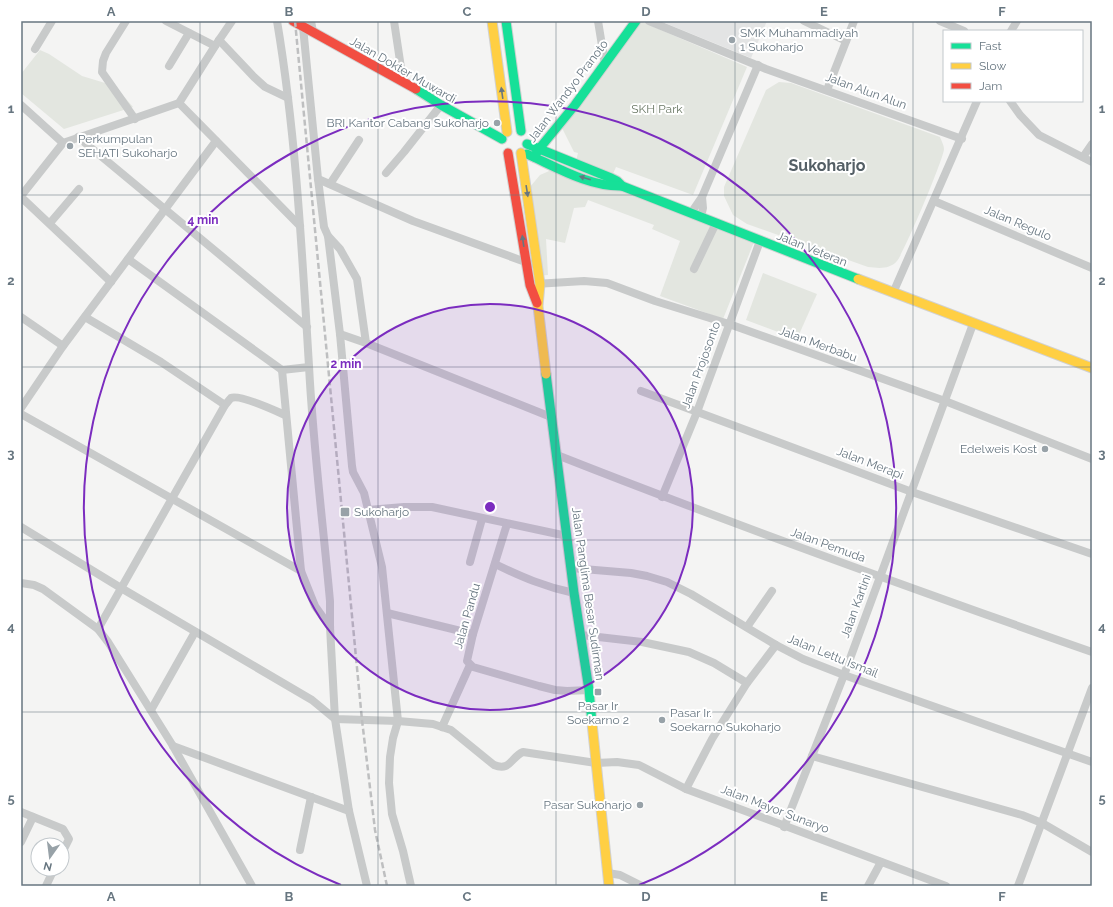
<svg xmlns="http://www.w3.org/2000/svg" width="1113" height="907" viewBox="0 0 1113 907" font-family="Raleway,sans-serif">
	<rect width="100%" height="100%" fill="#f4f4f3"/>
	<polygon fill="#e3e4e4" points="660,21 767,21 751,58"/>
	<g fill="#e3e6e0">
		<polygon points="640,21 747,67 693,195 616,167 612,176 576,161 578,153 574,152 562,128"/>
		<polygon points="40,50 49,54 82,76 115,86 133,107 64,129 21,93 21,74"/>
		<path d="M779,82L791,83L940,137C941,140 944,145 944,149C944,158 904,253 897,261C889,270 878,268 868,267L747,224L733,215L724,196V187L766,90Z"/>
		<polygon points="565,164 754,242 723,319 660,296 680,241 652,229 654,225 588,200 585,207 574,208 565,243 546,239 548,275 536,276 530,187 540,175"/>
		<polygon points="763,273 817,294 797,339 746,320"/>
	</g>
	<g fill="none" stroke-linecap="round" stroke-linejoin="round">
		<g stroke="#d1d1d1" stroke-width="11">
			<g id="fast">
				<polyline points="506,21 521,131"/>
				<polyline points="416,89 441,105 502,139"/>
				<polyline points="527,144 611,178 617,181 622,186 858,279"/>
				<path d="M527,154C556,167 589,187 622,186"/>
				<polyline points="534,157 539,149 575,105 636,21"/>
				<polyline points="546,374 574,593 589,690 592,723"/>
			</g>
		</g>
		<g stroke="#d1d1d1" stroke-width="11">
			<g id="slow">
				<polyline points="492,21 507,132"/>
				<polyline points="521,153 540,284 538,306 546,374"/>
				<polyline points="858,279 1092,368"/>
				<polyline points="592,723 609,886"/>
			</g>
		</g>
		<g stroke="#d1d1d1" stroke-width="11">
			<g id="jam">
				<polyline points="293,21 416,89"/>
				<polyline points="508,153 530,285 537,303"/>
			</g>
		</g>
		<g stroke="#c8caca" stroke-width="8">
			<polyline points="126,21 106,53 103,61 102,72 135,119"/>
			<polyline points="166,21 215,46"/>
			<path d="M277,21C296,134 302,252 309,366C313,445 323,523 330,601V627L335,719L349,811L367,886"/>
			<polyline points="311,21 313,32"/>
			<polyline points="394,21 403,81"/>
			<polyline points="598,21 605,64"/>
			<polyline points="649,21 766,69 962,139"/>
			<polyline points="804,21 846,41"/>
			<polyline points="940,21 964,31"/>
			<polyline points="303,27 318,179 324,227 328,236 340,334 352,466 353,472 364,493 382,567 398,721 393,738 390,757 389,783 392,814 403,851 411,886"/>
			<polyline points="1011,31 1017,21"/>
			<polyline points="219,40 254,77 265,87 288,98"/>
			<polyline points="35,49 52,21"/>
			<polyline points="169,66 189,33"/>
			<polyline points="827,90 854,21"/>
			<polyline points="1010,101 1020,115 1039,135 1092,162"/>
			<polyline points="179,103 300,226"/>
			<polyline points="21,105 63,143"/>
			<polyline points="78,137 307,327"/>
			<polyline points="1083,157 1092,144"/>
			<polyline points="386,173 404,152 441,105"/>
			<polyline points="318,179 413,221 531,264"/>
			<polyline points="330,184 359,140"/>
			<polyline points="21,196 63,143 179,103 215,46 232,21"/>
			<polyline points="21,197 111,282"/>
			<polyline points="934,201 1092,268"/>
			<polyline points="691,213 702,197"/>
			<polyline points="701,217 703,208 702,197 758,65"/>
			<polyline points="50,223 79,189"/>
			<polyline points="328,236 340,249 357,279 366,343"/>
			<polyline points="128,259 282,370 309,367"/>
			<polyline points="694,269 716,223"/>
			<polyline points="535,284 584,281 607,283 655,301 729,324 945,401 1092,459"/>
			<polyline points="893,293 977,101"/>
			<polyline points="21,317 63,346"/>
			<polyline points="85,317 161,362 225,405"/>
			<polyline points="340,334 366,343 551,417"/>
			<polyline points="282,370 301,571 315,606 330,627"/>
			<polyline points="641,391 912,492 1092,554"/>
			<polyline points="21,408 63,346 216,141"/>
			<polyline points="21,414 301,571"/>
			<path d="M557,455C734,525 913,589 1092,652"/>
			<polyline points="662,497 697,412 760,241"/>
			<polyline points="368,510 404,507 432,507 567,536"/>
			<polyline points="507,524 473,634 467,661 473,667 539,686 555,690 567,691 589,690"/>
			<path d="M21,527L121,588L312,700L335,719L398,721L433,724L451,730L494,765C510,772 511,757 523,752L596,763L617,762L639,765L686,789L946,886"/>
			<polyline points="470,562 482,519"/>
			<path d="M495,564C522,577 545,587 574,593"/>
			<polyline points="571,568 631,573 647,576 667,582 691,594 776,645 803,659 844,675 1092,762"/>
			<polyline points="21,583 34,585 43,589 98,629 108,642 173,746 252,886"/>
			<polyline points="387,613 473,634"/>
			<polyline points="747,627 772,591"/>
			<path d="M98,629L225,405C227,403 229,400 231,398C240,394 276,411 285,415"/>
			<polyline points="581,635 642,642 689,652 714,663 747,683"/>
			<polyline points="151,710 195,632"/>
			<polyline points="442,727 470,665"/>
			<polyline points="173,746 349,811"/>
			<polyline points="812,756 1022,815 1042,823 1092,852"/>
			<polyline points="686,789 712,739 747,683 776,645"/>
			<polyline points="21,812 63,829 69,839 62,853"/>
			<polyline points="784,827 844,675 973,324"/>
			<polyline points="21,842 33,817"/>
			<polyline points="300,850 311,797"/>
			<polyline points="608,873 620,875 642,886"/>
			<polyline points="46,886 54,869"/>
			<polyline points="868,886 881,862"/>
			<polyline points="1018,886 1092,688"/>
		</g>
		<use href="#fast" stroke="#16e098" stroke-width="9"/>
		<use href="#slow" stroke="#ffcf43" stroke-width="9"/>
		<use href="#jam" stroke="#f24e42" stroke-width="9"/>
		<polyline stroke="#bebfc0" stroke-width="2.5" stroke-dasharray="6 3" stroke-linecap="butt" points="295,21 362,720 375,830 387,886"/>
	</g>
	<defs><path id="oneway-solid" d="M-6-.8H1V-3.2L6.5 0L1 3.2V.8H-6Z"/></defs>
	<g fill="#677680">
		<use href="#oneway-solid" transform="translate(502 93) rotate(-98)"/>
		<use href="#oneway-solid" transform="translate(585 178) rotate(-162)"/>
		<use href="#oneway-solid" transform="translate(527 191) rotate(81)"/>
		<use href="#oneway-solid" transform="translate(523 241) rotate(-98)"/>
	</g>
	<path fill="none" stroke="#677680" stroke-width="1" stroke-opacity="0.55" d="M200,21V886M378,21V886M556,21V886M735,21V886M913,21V886M21,195H1092M21,367H1092M21,540H1092M21,712H1092"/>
	<circle cx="490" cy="507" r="203" fill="#7b2cbf" fill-opacity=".12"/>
	<g fill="none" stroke="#7b2cbf" stroke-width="2">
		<circle cx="490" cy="507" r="203"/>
		<path d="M341 885A406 406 0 1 1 639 885"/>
	</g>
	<g fill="#98a2a8" stroke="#fff" stroke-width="1.5">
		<circle cx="732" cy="40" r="4"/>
		<circle cx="497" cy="123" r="4"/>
		<circle cx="70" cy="146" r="4"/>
		<circle cx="1045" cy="449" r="4"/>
		<rect x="340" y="507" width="10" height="10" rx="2"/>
		<rect x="594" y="688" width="8" height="8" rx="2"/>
		<circle cx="662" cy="720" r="4"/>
		<circle cx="640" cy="805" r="4"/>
	</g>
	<g text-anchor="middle" stroke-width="4" stroke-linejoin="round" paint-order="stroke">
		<g font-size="12" fill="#677680" stroke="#fff" text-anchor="start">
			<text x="740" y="37">SMK Muhammadiyah<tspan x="740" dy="14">1 Sukoharjo</tspan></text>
			<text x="489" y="127" text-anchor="end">BRI Kantor Cabang Sukoharjo</text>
			<text x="78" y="143">Perkumpulan<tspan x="78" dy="14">SEHATI Sukoharjo</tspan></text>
			<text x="1037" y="453" text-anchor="end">Edelweis Kost</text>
			<text x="354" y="516">Sukoharjo</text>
			<text x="598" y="710" text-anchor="middle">Pasar Ir<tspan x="598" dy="14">Soekarno 2</tspan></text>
			<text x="670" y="717">Pasar Ir.<tspan x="670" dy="14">Soekarno Sukoharjo</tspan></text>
			<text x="632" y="809" text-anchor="end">Pasar Sukoharjo</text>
		</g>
		<g font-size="12" fill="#677680" stroke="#fff">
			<text transform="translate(403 70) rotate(30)" y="4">Jalan Dokter Muwardi</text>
			<text transform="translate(568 91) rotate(-53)" y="4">Jalan Wandyo Pranoto</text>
			<text transform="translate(866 91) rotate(20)" y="4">Jalan Alun Alun</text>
			<text transform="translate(1018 223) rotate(23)" y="4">Jalan Regulo</text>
			<text transform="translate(812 249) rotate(22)" y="4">Jalan Veteran</text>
			<text transform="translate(818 344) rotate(20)" y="4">Jalan Merbabu</text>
			<text transform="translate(701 365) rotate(-70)" y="4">Jalan Projosonto</text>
			<text transform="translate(870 463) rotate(21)" y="4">Jalan Merapi</text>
			<text transform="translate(828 545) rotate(20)" y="4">Jalan Pemuda</text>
			<text transform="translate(588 594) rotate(82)" y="4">Jalan Panglima Besar Sudirman</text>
			<text transform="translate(856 606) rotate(-70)" y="4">Jalan Kartini</text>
			<text transform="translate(467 616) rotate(-74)" y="4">Jalan Pandu</text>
			<text transform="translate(833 656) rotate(22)" y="4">Jalan Lettu Ismail</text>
			<text transform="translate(775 809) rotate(21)" y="4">Jalan Mayor Sunaryo</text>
		</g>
		<g font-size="12" fill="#6a7865" stroke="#fff">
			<text x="657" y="113">SKH Park</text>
		</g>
		<g font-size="16" font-weight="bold" fill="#545f66" stroke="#fff">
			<text x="827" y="171">Sukoharjo</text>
		</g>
	</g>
	<circle cx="490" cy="507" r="6" fill="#7b2cbf" stroke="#fff" stroke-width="2"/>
	<g font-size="12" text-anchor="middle" font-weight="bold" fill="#7b2cbf" stroke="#fff" stroke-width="4" stroke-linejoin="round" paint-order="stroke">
		<text x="203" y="224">4 min</text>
		<text x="346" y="368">2 min</text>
	</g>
	<rect width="1113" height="907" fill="none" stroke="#ffffff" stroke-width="44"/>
	<rect x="943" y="30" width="140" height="72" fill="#ffffff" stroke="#c2c8cc"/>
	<rect x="951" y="43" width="20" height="6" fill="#16e098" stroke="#c2c8cc"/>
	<text x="979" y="50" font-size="12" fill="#677680">Fast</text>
	<rect x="951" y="63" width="20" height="6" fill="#ffcf43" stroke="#c2c8cc"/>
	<text x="979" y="70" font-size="12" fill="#677680">Slow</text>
	<rect x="951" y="83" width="20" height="6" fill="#f24e42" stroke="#c2c8cc"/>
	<text x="979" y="90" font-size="12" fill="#677680">Jam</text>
	<g transform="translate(50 857) rotate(194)"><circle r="19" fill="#ffffff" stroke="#c2c8cc"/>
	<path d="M0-3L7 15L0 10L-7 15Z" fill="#98a2a8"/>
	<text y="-6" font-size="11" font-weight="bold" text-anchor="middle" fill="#677680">N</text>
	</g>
	<rect x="22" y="22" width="1069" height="863" fill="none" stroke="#677680" stroke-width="1.5"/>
	<g font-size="13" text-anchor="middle" font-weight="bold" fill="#677680">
		<text x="111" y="16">A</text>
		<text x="289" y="16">B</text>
		<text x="467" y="16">C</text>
		<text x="646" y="16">D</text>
		<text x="824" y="16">E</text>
		<text x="1002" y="16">F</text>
		<text x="11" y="113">1</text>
		<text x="1102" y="113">1</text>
		<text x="11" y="285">2</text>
		<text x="1102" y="285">2</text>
		<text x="11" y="458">3</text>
		<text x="1102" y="458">3</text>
		<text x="11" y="631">4</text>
		<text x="1102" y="631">4</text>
		<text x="11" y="803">5</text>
		<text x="1102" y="803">5</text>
		<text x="111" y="901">A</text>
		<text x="289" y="901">B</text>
		<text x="467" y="901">C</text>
		<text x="646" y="901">D</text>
		<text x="824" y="901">E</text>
		<text x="1002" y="901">F</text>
	</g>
</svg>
